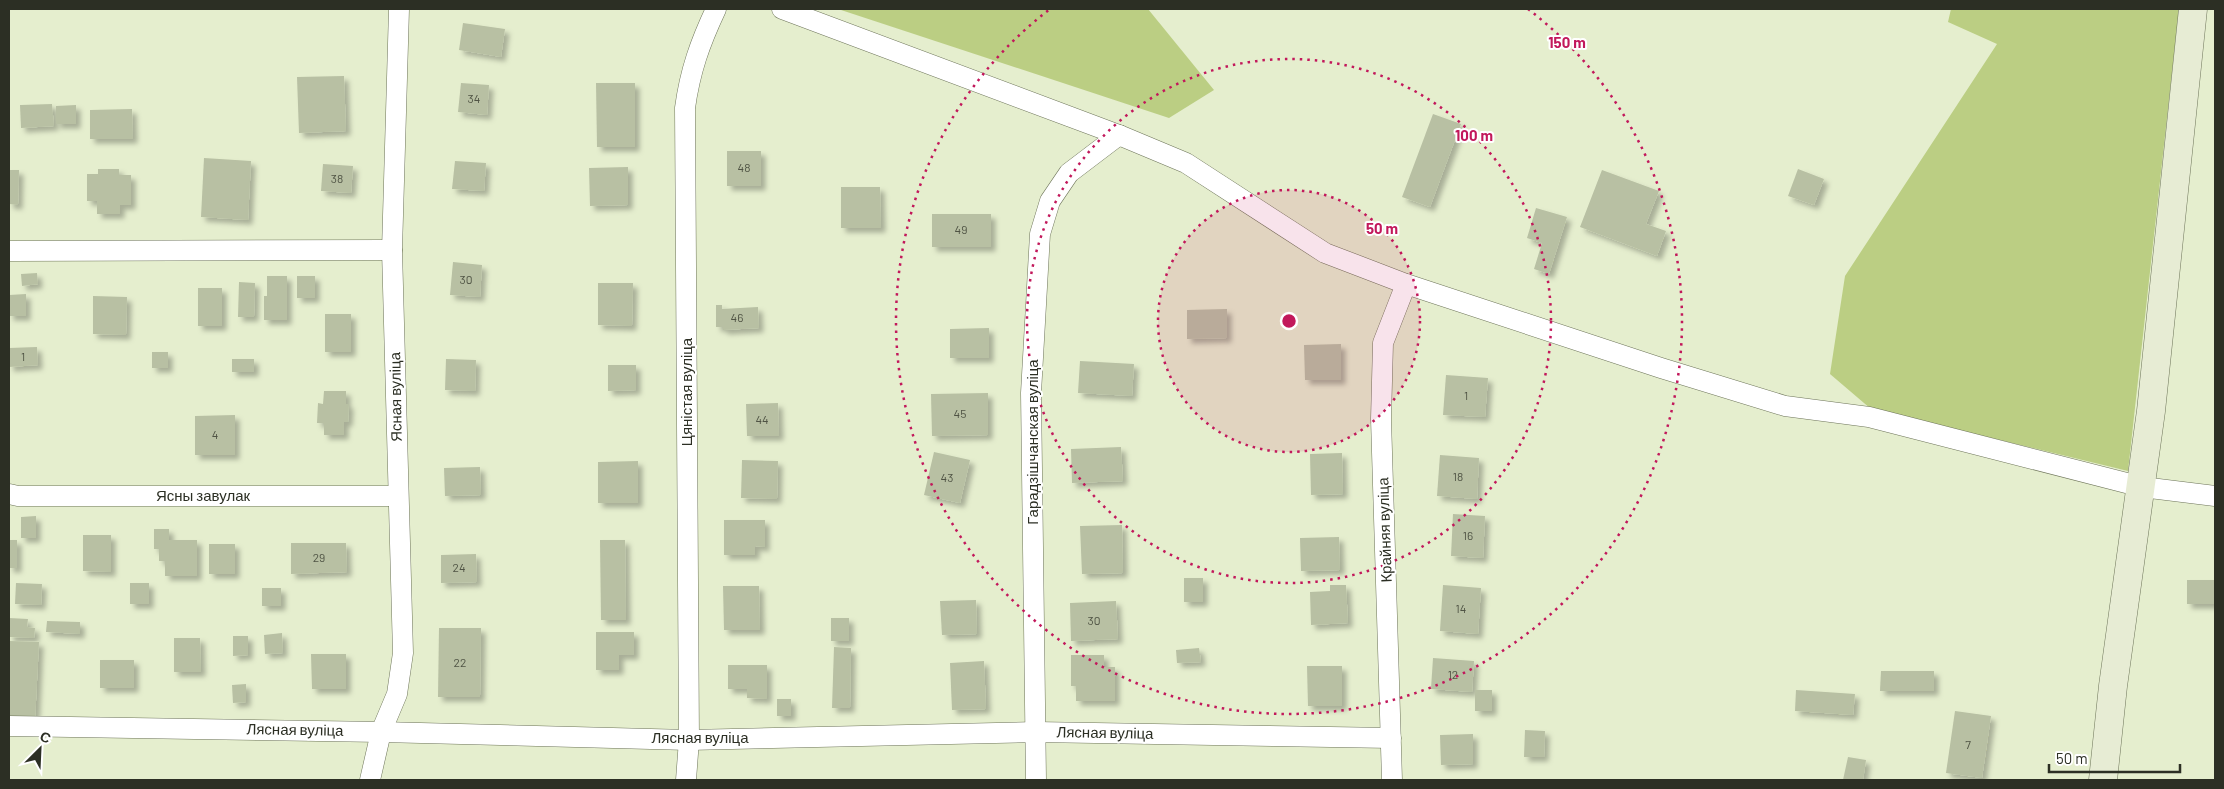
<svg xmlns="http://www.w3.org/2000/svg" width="2224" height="789" viewBox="0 0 2224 789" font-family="Barlow,sans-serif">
	<defs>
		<filter id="shadow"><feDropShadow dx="4.5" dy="4.5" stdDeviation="2.5" flood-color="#0004"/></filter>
	</defs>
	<rect width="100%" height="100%" fill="#e5eece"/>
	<g fill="#bbce83">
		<polygon points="838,9 1148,9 1214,90 1169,118"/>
		<polygon points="1951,9 2179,9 2128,471 1871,409 1830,374 1845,276 1997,44 1948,22"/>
	</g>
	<g fill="#b8c0a3" filter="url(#shadow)">
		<polygon points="463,23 505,29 501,57 459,50"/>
		<polygon points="344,76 346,131 299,133 297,77"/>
		<polygon points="461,83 489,85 487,115 458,112"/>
		<polygon points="596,83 635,83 635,147 597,147"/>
		<polygon points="52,104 54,126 21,128 20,105"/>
		<polygon points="76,105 76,124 56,124 56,106"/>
		<polygon points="132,109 133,139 90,139 90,110"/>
		<polygon points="1433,114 1461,124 1430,207 1402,197"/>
		<rect x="727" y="151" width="34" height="35"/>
		<polygon points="204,158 251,161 248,220 201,217"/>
		<polygon points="455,161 486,163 484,191 452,189"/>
		<polygon points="323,164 353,166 351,193 321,191"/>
		<polygon points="628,167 628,205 590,206 589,168"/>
		<polygon points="98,169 119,169 119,175 131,175 131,205 120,205 120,214 97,214 97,201 87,201 87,174 98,174"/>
		<polygon points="1798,169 1824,179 1814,205 1788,196"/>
		<polygon points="9,170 19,170 18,205 9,204"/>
		<polygon points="1602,170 1659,191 1646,224 1666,231 1657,256 1580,227"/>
		<polygon points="841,187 880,187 881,228 841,228"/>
		<polygon points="1536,208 1567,217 1549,274 1534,269 1542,243 1527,238"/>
		<rect x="932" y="214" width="59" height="33"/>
		<polygon points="453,262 482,265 480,297 450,295"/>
		<polygon points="37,273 38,284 22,286 21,274"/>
		<polygon points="267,276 287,276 287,320 264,320 264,296 267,296"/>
		<rect x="297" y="276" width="18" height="22"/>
		<polygon points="239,282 255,283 254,317 238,317"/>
		<polygon points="598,283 633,283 632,326 598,325"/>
		<rect x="198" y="288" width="24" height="38"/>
		<polygon points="26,294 26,316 9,316 9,295"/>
		<polygon points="93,296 127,297 126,335 93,334"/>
		<polygon points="716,305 722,305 722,309 758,307 759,328 723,330 723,327 716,327"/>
		<polygon points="1227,309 1227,338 1187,339 1187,310"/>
		<rect x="325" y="314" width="26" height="38"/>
		<polygon points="989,328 989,358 950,358 950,329"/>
		<polygon points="1341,344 1341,380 1305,380 1304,345"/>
		<polygon points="37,347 38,365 9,367 9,348"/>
		<rect x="152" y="352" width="16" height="16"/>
		<rect x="232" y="359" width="22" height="13"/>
		<polygon points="446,359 476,360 475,391 445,390"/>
		<polygon points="1080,361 1134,364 1132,396 1078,393"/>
		<polygon points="608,365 636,365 636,390 608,391"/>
		<polygon points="1446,375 1488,378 1485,417 1443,415"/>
		<polygon points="324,391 346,391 346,404 349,404 348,422 344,422 344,435 324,435 324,423 317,423 318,403 323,404"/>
		<polygon points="988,393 988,435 932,436 931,394"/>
		<polygon points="778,403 779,436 747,436 746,404"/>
		<polygon points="235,415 235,455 195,455 195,416"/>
		<polygon points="1121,447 1123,481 1072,483 1071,449"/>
		<polygon points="934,452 970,460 960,503 924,495"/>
		<polygon points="1342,453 1343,494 1311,495 1310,454"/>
		<polygon points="1440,455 1479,458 1477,499 1437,496"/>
		<polygon points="742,460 778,461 777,499 741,498"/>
		<polygon points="638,461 638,503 598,503 598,462"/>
		<polygon points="480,467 481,495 445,496 444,468"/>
		<polygon points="1453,514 1485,516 1483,558 1451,556"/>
		<polygon points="36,516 36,538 21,538 21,517"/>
		<polygon points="724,520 765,520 765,547 755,546 755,555 724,555"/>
		<polygon points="1122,525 1123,573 1082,574 1080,526"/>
		<polygon points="154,529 169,529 169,540 197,540 197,576 165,576 165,561 159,561 159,549 154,549"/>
		<polygon points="83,535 111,535 111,572 83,571"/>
		<polygon points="1339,537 1340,570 1301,571 1300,538"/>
		<rect x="9" y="540" width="8" height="28"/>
		<polygon points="600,540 625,540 626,620 601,620"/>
		<polygon points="291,543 346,543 347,572 291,574"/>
		<rect x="209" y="544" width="26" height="30"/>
		<polygon points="476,554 477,582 441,583 441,555"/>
		<rect x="1184" y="578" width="19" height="24"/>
		<rect x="2187" y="580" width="28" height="24"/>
		<polygon points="16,583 42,584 41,605 15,604"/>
		<rect x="130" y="583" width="19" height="21"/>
		<polygon points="1330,585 1346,585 1348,623 1311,625 1310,592 1330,591"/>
		<polygon points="1443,585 1481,588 1478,634 1440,631"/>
		<polygon points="723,586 759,586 760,630 724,630"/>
		<rect x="262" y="588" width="19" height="18"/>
		<polygon points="976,600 977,634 942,635 940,601"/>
		<polygon points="1116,601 1118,639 1071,641 1070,603"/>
		<polygon points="9,618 28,619 27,627 35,628 34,638 9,637"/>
		<rect x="831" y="618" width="18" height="23"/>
		<polygon points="47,621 80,622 80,634 46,632"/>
		<polygon points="439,628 481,628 480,697 438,697"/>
		<polygon points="596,632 634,632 634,655 619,655 619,670 596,670"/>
		<polygon points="282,633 283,653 265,654 264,635"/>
		<polygon points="233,636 248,636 248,655 233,656"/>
		<polygon points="174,638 200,638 201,672 174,672"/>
		<polygon points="10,641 39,642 35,721 9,719"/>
		<polygon points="834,647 851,648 850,708 832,708"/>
		<polygon points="1199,648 1201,662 1177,663 1176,650"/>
		<polygon points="311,654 346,654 346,689 312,689"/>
		<polygon points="1071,655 1104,655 1104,667 1115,667 1115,701 1076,701 1076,686 1071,686"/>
		<polygon points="1433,658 1474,661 1472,692 1431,689"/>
		<rect x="100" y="660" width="34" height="28"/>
		<polygon points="984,661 986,709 952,710 950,663"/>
		<polygon points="728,665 767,665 767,699 747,698 747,689 728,689"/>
		<polygon points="1307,666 1342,666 1342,706 1308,706"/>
		<polygon points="1881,671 1934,671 1934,691 1880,691"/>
		<polygon points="246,684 246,702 233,703 232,685"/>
		<rect x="1475" y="690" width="17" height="21"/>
		<polygon points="1796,690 1855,694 1853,715 1795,711"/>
		<rect x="777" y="699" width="14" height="17"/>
		<polygon points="1955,711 1991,716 1982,778 1946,773"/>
		<polygon points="1525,730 1545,731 1544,757 1524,757"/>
		<polygon points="1473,734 1473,764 1441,765 1440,735"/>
		<polygon points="1848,757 1866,760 1863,780 1843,780"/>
	</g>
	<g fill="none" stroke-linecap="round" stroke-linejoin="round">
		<g stroke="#6d7459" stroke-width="21">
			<g id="minor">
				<polyline points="782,9 1119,135 1186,163 1325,253 1406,284 1661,368 1785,406 1869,417 2142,487 2215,496"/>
				<polyline points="9,251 392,250"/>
				<polyline points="9,494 18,496 398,496"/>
				<polyline points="9,726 381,732 689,740 1036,732 1391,738"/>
				<polyline points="370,780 381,732 397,694 403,653 392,250 399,9"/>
				<path d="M686,780L689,740L685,108C690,71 700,43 716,9"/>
				<polyline points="1036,780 1031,393 1040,234 1050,201 1069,173 1119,135"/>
				<polyline points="1392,780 1381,419 1383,343 1406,284"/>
			</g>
		</g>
		<g stroke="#6d7459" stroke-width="29">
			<polyline id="secondary" points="2103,780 2113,686 2151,411 2193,9"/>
		</g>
		<use href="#minor" stroke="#fff" stroke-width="20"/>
		<use href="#secondary" stroke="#e7ecd4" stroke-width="28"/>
	</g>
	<circle cx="1289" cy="321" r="131" fill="#c2185b" fill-opacity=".12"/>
	<g fill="none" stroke="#c2185b" stroke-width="2.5" stroke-dasharray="2.5 5">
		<circle cx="1289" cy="321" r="131"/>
		<circle cx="1289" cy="321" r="262"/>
		<path d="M1528 9A393 393 0 1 1 1050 9"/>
	</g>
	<g text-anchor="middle" stroke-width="4" stroke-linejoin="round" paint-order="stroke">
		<g font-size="12" fill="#4f5344">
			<text x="474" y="103">34</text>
			<text x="744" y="172">48</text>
			<text x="337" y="183">38</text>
			<text x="961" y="234">49</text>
			<text x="466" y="284">30</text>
			<text x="737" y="322">46</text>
			<text x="23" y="361">1</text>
			<text x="1466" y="400">1</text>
			<text x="960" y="418">45</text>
			<text x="762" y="424">44</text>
			<text x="215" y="439">4</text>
			<text x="1458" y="481">18</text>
			<text x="947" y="482">43</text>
			<text x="1468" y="540">16</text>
			<text x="319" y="562">29</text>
			<text x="459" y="572">24</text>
			<text x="1461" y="613">14</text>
			<text x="1094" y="625">30</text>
			<text x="460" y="667">22</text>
			<text x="1453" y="679">12</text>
			<text x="1968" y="749">7</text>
		</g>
		<g font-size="15" fill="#2c2f24" stroke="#fff">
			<text transform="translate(687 392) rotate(-90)" y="5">Цяністая вуліца</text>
			<text transform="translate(396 397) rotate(-91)" y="5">Ясная вуліца</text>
			<text transform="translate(1033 442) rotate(-90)" y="5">Гарадзішчанская вуліца</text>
			<text x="203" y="501">Ясны завулак</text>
			<text transform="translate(1385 530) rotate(-92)" y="5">Крайняя вуліца</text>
			<text transform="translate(295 730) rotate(1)" y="5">Лясная вуліца</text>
			<text transform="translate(1105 733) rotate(1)" y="5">Лясная вуліца</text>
			<text x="700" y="743">Лясная вуліца</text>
		</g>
	</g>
	<circle cx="1289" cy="321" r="8" fill="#c2185b" stroke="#fff" stroke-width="2.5"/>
	<g font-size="15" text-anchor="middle" font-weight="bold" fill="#c2185b" stroke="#fff" stroke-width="4" stroke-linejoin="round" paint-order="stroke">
		<text x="1567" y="48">150 m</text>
		<text x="1474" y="141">100 m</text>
		<text x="1382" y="234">50 m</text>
	</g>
	<rect width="2224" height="789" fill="none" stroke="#2c2f24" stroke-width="20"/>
	<g transform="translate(40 749) rotate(24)" stroke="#ffffff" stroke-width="4" paint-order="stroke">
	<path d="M0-4L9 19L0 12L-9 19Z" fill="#2c2f24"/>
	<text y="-8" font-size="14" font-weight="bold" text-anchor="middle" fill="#2c2f24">С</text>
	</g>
	<path d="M2049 764v8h131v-8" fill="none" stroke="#2c2f24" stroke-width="2.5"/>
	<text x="2056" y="764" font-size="15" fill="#2c2f24" stroke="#ffffff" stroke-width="4" paint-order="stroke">50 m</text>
</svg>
